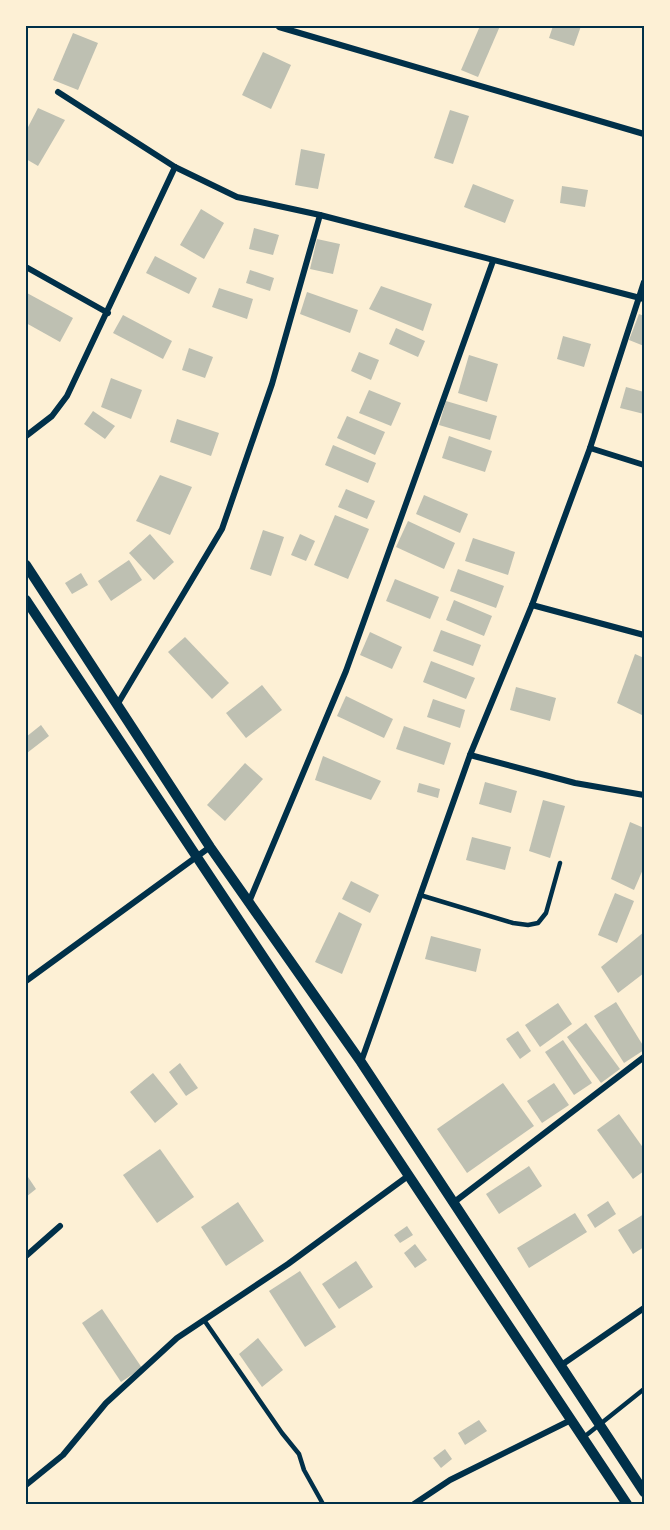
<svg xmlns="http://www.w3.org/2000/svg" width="670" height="1530" viewBox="0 0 670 1530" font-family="'Titillium Web',sans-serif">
	<rect width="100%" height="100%" fill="#fdf0d5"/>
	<g fill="#bec0b2">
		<polygon points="480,26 500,26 478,77 461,70"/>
		<polygon points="553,26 581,26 574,46 549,38"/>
		<polygon points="73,33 98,43 78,90 53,80"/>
		<polygon points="263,52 291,65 271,109 242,95"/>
		<polygon points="38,108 65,120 38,166 26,159 26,131"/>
		<polygon points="450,110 469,116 453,164 434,158"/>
		<polygon points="301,149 325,154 318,189 295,185"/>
		<polygon points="473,184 514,200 505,223 464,207"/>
		<polygon points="562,186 588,190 585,207 560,203"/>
		<polygon points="201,209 224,223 204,259 180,245"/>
		<polygon points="254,228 279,235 273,255 249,249"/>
		<polygon points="317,239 340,244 333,274 310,269"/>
		<polygon points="155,256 197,278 189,294 146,273"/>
		<polygon points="250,270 274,278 270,291 246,283"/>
		<polygon points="381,286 432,304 423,331 369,309"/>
		<polygon points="219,288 253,299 247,319 212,307"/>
		<polygon points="307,292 358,310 350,333 300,314"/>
		<polygon points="27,293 73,318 60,342 26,323"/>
		<polygon points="639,314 644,316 644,346 629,340"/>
		<polygon points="123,315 172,341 163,359 113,333"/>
		<polygon points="396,328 425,341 418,357 389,344"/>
		<polygon points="563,336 591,344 584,367 557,359"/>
		<polygon points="189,348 213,357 205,378 182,370"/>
		<polygon points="359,352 379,360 371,380 351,371"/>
		<polygon points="469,355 498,364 487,402 458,393"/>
		<polygon points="111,378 142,390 131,419 101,407"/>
		<polygon points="626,387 644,392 644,414 620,408"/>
		<polygon points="369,390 401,403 391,426 359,413"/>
		<polygon points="446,401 497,416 490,440 439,425"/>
		<polygon points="93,411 115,426 105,439 84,424"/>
		<polygon points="347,416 385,432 375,455 337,438"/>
		<polygon points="177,419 219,433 211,456 170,442"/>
		<polygon points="449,436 492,451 485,472 442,458"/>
		<polygon points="333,445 376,463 368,483 325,465"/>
		<polygon points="160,475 192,487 170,535 136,521"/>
		<polygon points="346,489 375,501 367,519 338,507"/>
		<polygon points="424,495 468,514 460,533 416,514"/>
		<polygon points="335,515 369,529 348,579 314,565"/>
		<polygon points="408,521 455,543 444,569 396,547"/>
		<polygon points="263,530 284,537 271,576 250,569"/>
		<polygon points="150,534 174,562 154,580 129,553"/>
		<polygon points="300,534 315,541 306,561 291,555"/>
		<polygon points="473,538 515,552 508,575 465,561"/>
		<polygon points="129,560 142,580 111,601 98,581"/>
		<polygon points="458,569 504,586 496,608 450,591"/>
		<polygon points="81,573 88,585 72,594 65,583"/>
		<polygon points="395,579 439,597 430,619 386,601"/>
		<polygon points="454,600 492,616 484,636 446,620"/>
		<polygon points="441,630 481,645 473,666 433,651"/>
		<polygon points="370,632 402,647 392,669 360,655"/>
		<polygon points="185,637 229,683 212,699 168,652"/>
		<polygon points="635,654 644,658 644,716 617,703"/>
		<polygon points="431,661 475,678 466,699 423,682"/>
		<polygon points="262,685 282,710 246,738 226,713"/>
		<polygon points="516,687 556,698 550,721 510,710"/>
		<polygon points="346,696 393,719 384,738 337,716"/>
		<polygon points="433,699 465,710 460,728 427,717"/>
		<polygon points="41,725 49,736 27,753 26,737"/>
		<polygon points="404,726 451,743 444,765 396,749"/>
		<polygon points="323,756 381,781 371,800 315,780"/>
		<polygon points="245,763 263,779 225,821 207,805"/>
		<polygon points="485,782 517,791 511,813 479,804"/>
		<polygon points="419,783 440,789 438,798 417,792"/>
		<polygon points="543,800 565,806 550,858 529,851"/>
		<polygon points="630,822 644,828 644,867 634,890 611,879"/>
		<polygon points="472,837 511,847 505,870 466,860"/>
		<polygon points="351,881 379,895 370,913 342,899"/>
		<polygon points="615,893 634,901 617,943 598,935"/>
		<polygon points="339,912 362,924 342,974 315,962"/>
		<polygon points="644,932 644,973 618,993 601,967"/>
		<polygon points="431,936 481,949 476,972 425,959"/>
		<polygon points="616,1002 644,1047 644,1050 624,1063 594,1016"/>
		<polygon points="558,1003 572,1024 540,1047 525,1025"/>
		<polygon points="586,1023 620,1069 601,1083 567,1037"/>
		<polygon points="518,1031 531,1051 520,1059 506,1039"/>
		<polygon points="563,1040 592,1083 574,1095 545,1052"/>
		<polygon points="180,1063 198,1088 186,1096 169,1072"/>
		<polygon points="153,1073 178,1104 155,1123 130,1092"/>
		<polygon points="503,1083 534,1126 467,1173 437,1129"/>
		<polygon points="554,1083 569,1105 542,1123 527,1101"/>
		<polygon points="619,1114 644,1149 644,1171 633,1179 597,1130"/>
		<polygon points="160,1149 194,1197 157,1223 123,1175"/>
		<polygon points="529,1166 542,1186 499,1214 486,1194"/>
		<polygon points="26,1174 36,1189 26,1197"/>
		<polygon points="608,1201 616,1214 595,1228 587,1215"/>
		<polygon points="238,1202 264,1241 226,1266 201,1227"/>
		<polygon points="575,1213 587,1232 529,1268 517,1248"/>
		<polygon points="644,1214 644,1247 633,1254 618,1230"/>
		<polygon points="407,1226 413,1235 400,1243 394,1235"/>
		<polygon points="415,1244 427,1260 415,1268 404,1253"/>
		<polygon points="356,1261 373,1287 339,1309 322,1284"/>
		<polygon points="300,1271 336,1327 305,1347 269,1291"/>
		<polygon points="102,1309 142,1368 121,1382 82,1323"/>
		<polygon points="258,1338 283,1370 262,1387 239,1354"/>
		<polygon points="479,1420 487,1431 465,1445 458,1433"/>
		<polygon points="445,1449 452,1459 441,1468 433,1458"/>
	</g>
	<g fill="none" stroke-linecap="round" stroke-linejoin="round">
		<g stroke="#003049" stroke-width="4.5">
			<polyline points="420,895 513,923 528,925 538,923 546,913 560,863"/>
			<polyline points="204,1320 282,1433 299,1454 304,1470 323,1504"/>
			<polyline points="584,1437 644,1389"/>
		</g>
		<g stroke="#003049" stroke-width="6">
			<polyline points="279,27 644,134"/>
			<polyline points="58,92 175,167 237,197 320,215 644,299"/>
			<polyline points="26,267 108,313"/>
			<polyline points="26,436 52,416 67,396 175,167"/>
			<polyline points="590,448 644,465"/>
			<polyline points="532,605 644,635"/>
			<polyline points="117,705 222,529 272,384 320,215"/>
			<polyline points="470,755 575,783 644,795"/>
			<polyline points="249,902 346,671 493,261"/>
			<polyline points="26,981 210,847"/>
			<polyline points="361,1062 470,755 532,605 590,448 644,282"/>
			<polyline points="453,1203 644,1057"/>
			<polyline points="26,1256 60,1226"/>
			<polyline points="560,1366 644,1308"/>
			<polyline points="26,1485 63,1455 106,1403 177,1338 288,1264 408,1176"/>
			<polyline points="414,1504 450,1480 569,1421"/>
		</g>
		<g stroke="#003049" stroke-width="10">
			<polyline points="26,565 210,847 361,1062 644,1492"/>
			<polyline points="26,600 627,1504"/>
		</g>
	</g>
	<rect width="670" height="1530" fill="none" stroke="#fdf0d5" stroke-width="54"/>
	<rect x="27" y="27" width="616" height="1476" fill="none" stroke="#003049" stroke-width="2"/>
</svg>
